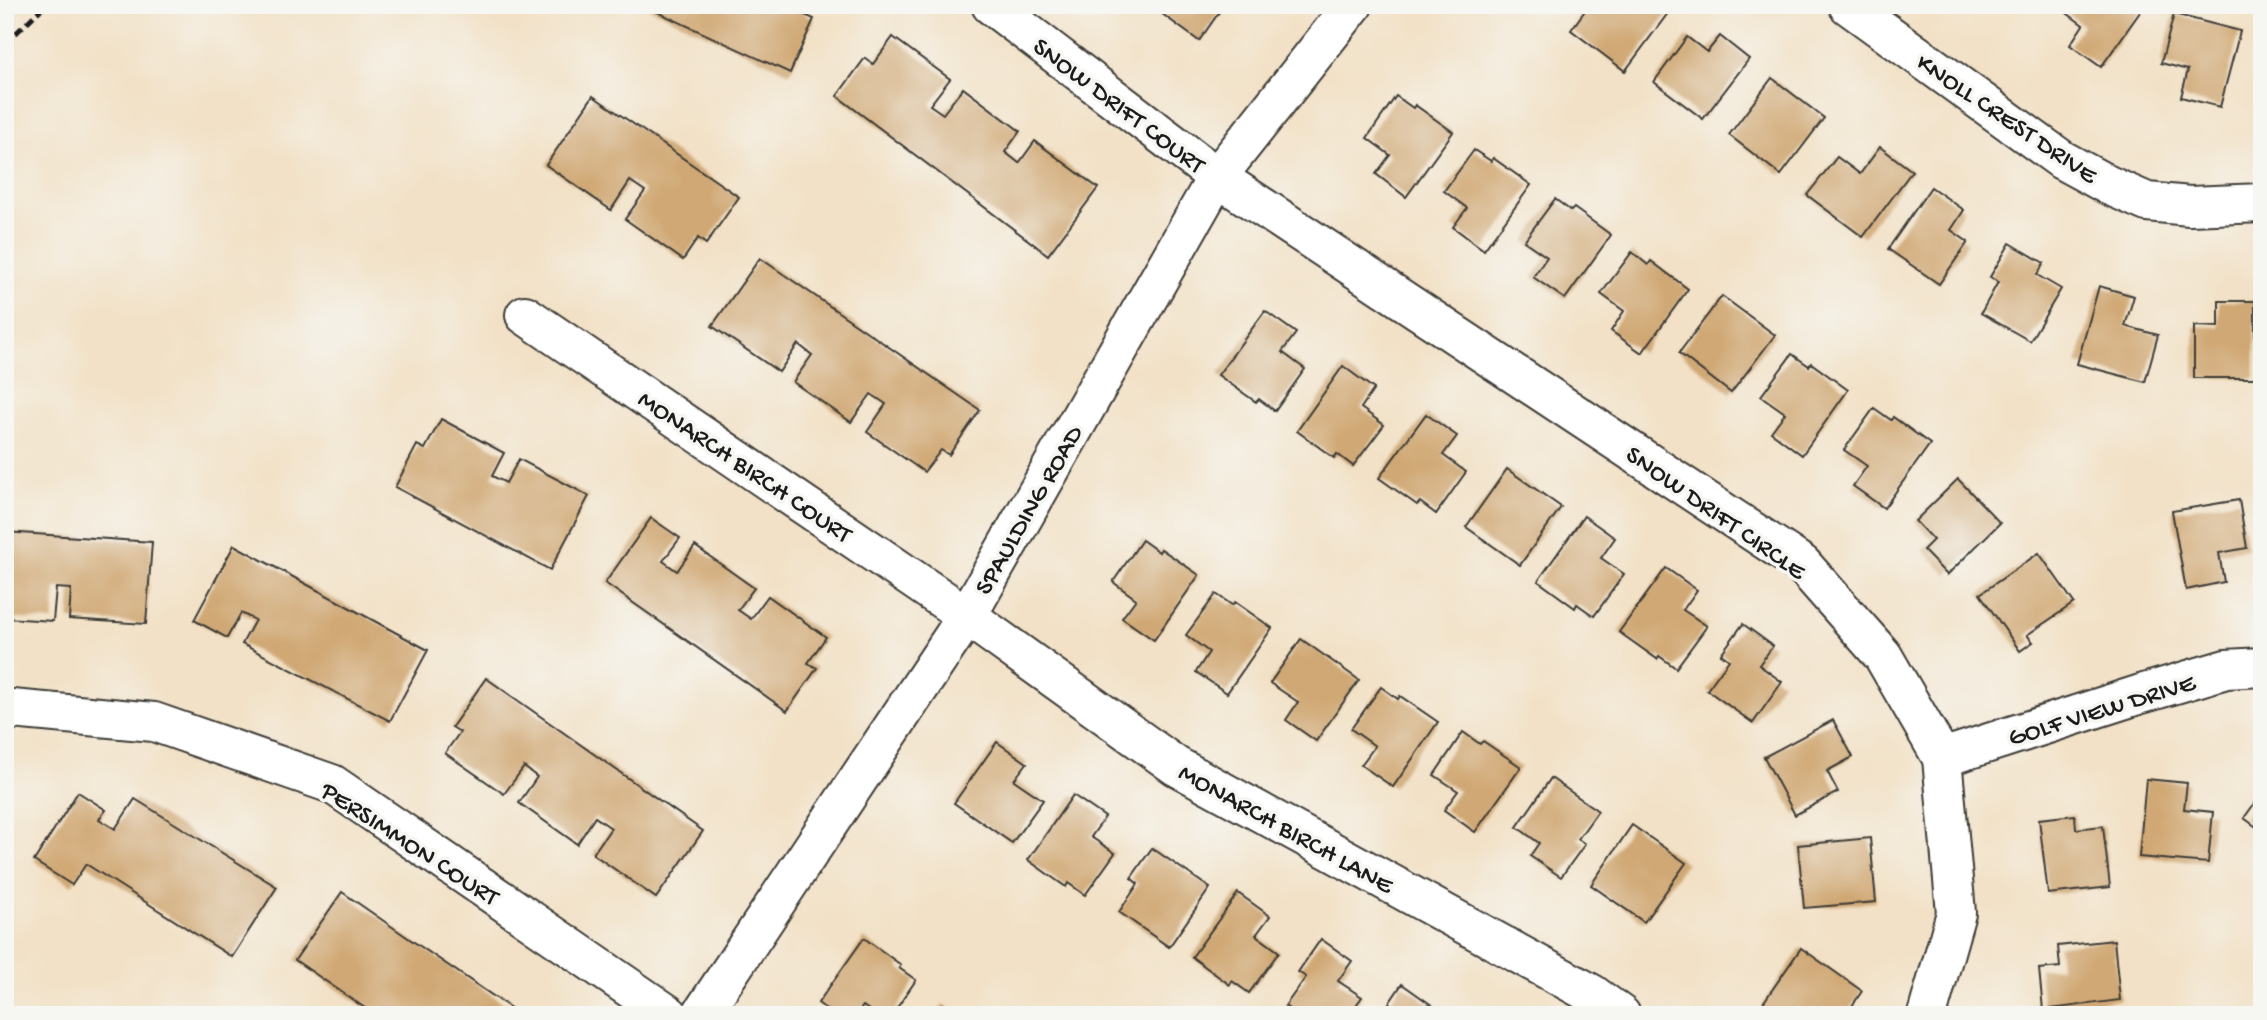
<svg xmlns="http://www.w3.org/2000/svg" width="2267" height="1020" viewBox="0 0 2267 1020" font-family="'Gochi Hand',sans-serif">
	<rect width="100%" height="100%" fill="#f6f6f2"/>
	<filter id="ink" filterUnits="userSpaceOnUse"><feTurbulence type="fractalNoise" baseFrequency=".0143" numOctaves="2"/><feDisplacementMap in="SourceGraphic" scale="14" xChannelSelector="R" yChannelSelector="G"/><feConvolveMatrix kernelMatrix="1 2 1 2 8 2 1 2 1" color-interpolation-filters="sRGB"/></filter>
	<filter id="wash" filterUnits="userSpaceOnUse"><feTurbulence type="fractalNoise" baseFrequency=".00686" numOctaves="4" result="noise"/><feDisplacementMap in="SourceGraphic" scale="28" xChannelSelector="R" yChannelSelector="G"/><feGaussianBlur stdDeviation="1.57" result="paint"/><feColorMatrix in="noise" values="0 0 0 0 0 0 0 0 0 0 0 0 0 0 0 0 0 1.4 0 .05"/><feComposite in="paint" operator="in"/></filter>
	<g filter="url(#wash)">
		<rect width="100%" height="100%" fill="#f2e1c6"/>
		<g id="blocks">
			<g fill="#d0a874">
				<polygon points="642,5 810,5 805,15 814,19 790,73"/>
				<polygon points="1150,5 1224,5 1199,41"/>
				<polygon points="1589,5 1674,5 1625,71 1571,30"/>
				<polygon points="2062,5 2145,5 2101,67 2070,45 2083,25 2060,8"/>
				<polygon points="2174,14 2240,31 2220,107 2181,97 2188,70 2161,63"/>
				<polygon points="1720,36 1749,59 1703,119 1654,82 1687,37 1707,52"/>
				<polygon points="893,37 950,79 930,105 943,114 963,88 1020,131 1005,152 1019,163 1035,141 1098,188 1048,255 837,96 865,58 873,64"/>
				<polygon points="1772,78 1824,118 1781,175 1729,135"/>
				<polygon points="593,96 739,197 706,244 698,238 683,260 625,219 645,191 630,181 611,210 546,165"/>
				<polygon points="1396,96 1413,108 1415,105 1453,132 1406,197 1376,174 1390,155 1367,138"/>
				<polygon points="1880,147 1912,171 1863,237 1807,195 1837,157 1860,174"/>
				<polygon points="1474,150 1491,161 1493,158 1531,185 1484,250 1453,227 1467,208 1444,191"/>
				<polygon points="1931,187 1964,210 1951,230 1968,242 1939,284 1888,249"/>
				<polygon points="1555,199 1571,211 1574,208 1611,235 1565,299 1533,277 1547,257 1524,241"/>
				<polygon points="2010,243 2044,263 2037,275 2061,289 2030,341 1981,313 1998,282 1990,277"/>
				<polygon points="1632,252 1648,265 1651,261 1688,289 1642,353 1611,331 1624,311 1601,294"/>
				<polygon points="760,258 980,410 949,455 941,450 924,472 867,432 886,404 871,394 851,422 793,382 812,355 798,344 779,372 712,326"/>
				<polygon points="2099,286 2134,296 2125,326 2158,335 2145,382 2077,364"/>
				<polygon points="1722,296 1775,335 1731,393 1679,353"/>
				<polygon points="2219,301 2255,301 2255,378 2194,378 2194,326 2219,327"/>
				<polygon points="1265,311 1296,333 1282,352 1305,369 1275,411 1259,399 1256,402 1218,375"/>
				<polygon points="1792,354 1809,366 1811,363 1848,390 1802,455 1771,432 1785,413 1761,396"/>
				<polygon points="1343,366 1374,389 1361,408 1384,425 1353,466 1337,454 1334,458 1297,431"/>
				<polygon points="1874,408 1891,420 1893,417 1930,444 1884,508 1853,486 1867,466 1844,450"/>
				<polygon points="1426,414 1457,436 1443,455 1466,472 1436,514 1420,502 1417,505 1379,478"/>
				<polygon points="441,419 504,453 492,476 506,483 519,459 589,496 550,570 395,487 417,445 425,449"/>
				<polygon points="1507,469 1561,507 1520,565 1466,527"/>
				<polygon points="1958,479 2000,523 1947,575 1923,550 1933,540 1915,521"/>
				<polygon points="2239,500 2247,548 2219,553 2224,582 2186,590 2172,511"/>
				<polygon points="1584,516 1615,538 1601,558 1624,574 1594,616 1577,604 1575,608 1538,581"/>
				<polygon points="651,518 680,538 663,561 677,571 695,546 754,588 738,610 751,619 768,596 826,637 808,663 817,668 787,711 605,583"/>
				<polygon points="5,532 152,542 146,624 69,619 71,589 56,588 53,621 5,618"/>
				<polygon points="1142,540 1159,552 1161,549 1199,575 1154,640 1122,618 1136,599 1113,582"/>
				<polygon points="234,545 428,650 390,721 242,644 255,620 241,613 227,638 194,620"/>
				<polygon points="2039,553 2074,603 2027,635 2033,642 2020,651 1980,594"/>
				<polygon points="1666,568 1697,590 1683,610 1707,626 1676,668 1659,656 1657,659 1619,632"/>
				<polygon points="1216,594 1232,605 1235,602 1272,628 1227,693 1196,672 1209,652 1186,635"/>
				<polygon points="1743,624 1773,646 1759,665 1782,682 1753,723 1707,690 1729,660 1721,654"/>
				<polygon points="1301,639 1359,680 1316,741 1286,720 1298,702 1270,683"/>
				<polygon points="486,678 703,831 656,898 593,854 611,828 595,817 577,844 519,803 537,777 524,767 504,794 445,753 460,732 452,727"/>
				<polygon points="1381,687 1398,699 1400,696 1438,722 1393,787 1361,765 1375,746 1351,729"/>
				<polygon points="1833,720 1853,757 1827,771 1838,792 1795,815 1764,757"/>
				<polygon points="1463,732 1480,744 1483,741 1521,767 1475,832 1444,810 1458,791 1434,775"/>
				<polygon points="997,742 1027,763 1014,780 1043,800 1012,843 954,803"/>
				<polygon points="1551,778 1598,811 1578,839 1585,844 1561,877 1530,856 1539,843 1517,827"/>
				<polygon points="2146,779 2187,783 2184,809 2213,812 2208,863 2139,857"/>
				<polygon points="78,792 106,810 99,819 115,829 135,799 277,887 232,957 86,864 72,885 34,861"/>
				<polygon points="2262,793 2262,831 2244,818"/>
				<polygon points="1073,795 1105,817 1091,837 1115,853 1085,895 1068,883 1066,887 1028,860"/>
				<polygon points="2075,815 2076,829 2103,826 2110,887 2048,894 2039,819"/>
				<polygon points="1632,825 1686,863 1644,922 1591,885"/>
				<polygon points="1870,838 1876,902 1804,908 1798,845"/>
				<polygon points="1152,848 1210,888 1169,947 1119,912 1138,884 1131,878"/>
				<polygon points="342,892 414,942 521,1015 375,1015 295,960"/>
				<polygon points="1238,893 1270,916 1256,935 1279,952 1249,993 1232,981 1230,985 1192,957"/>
				<polygon points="864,938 901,965 899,968 916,980 892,1015 876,1015 863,1006 857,1015 834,1015 818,1003"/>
				<polygon points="1321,939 1352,961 1338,981 1362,997 1349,1015 1297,1015 1285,1006 1306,977 1298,972"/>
				<polygon points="2114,940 2120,1000 2043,1010 2039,969 2060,967 2058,946"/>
				<polygon points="1801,948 1862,991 1846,1015 1828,1015 1822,1011 1820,1015 1773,1015 1761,1006"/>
				<polygon points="1402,984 1433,1006 1426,1015 1381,1015"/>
				<polygon points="943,1004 959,1015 935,1015"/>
			</g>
		</g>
	</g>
	<g filter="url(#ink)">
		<use href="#blocks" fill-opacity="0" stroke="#3c3a36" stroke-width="2"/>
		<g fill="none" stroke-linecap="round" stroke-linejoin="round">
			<g stroke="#3c3a36" stroke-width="42">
				<g id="minor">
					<polyline points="991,5 1217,177 1802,564 1883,656 1942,758 1956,913 1927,1015"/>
					<polyline points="1848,5 2062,160 2108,185 2147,202 2190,206 2262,203"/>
					<polyline points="525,315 967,616 1176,766 1592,994 1621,1015"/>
					<polyline points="5,713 12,709 154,722 332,784 669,1015"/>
					<polyline points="1942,758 2141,694 2226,669 2262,667"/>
					<polyline points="701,1015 967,616 1217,177 1353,5"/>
				</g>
			</g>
			<use href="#minor" stroke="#fff" stroke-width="38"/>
			<g stroke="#1c1c1c" stroke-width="5" stroke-dasharray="10 5" stroke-linecap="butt">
				<polyline points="5,12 12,5"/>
				<polyline points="5,44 45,5"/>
			</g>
		</g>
	</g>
	<g text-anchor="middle" stroke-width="7" stroke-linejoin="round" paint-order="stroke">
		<g font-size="26" fill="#1c1c1c" stroke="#f6f6f2">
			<text transform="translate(1120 104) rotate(37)" y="9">SNOW DRIFT COURT</text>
			<text transform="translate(2008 117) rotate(34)" y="9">KNOLL CREST DRIVE</text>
			<text transform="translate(746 465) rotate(34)" y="9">MONARCH BIRCH COURT</text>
			<text transform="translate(1027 509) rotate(-60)" y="9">SPAULDING ROAD</text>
			<text transform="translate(1717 511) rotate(35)" y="9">SNOW DRIFT CIRCLE</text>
			<text transform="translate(2101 708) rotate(-17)" y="9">GOLF VIEW DRIVE</text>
			<text transform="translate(1287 827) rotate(29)" y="9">MONARCH BIRCH LANE</text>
			<text transform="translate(411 842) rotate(33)" y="9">PERSIMMON COURT</text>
		</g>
	</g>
	<rect width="2267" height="1020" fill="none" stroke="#f6f6f2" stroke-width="28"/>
</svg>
